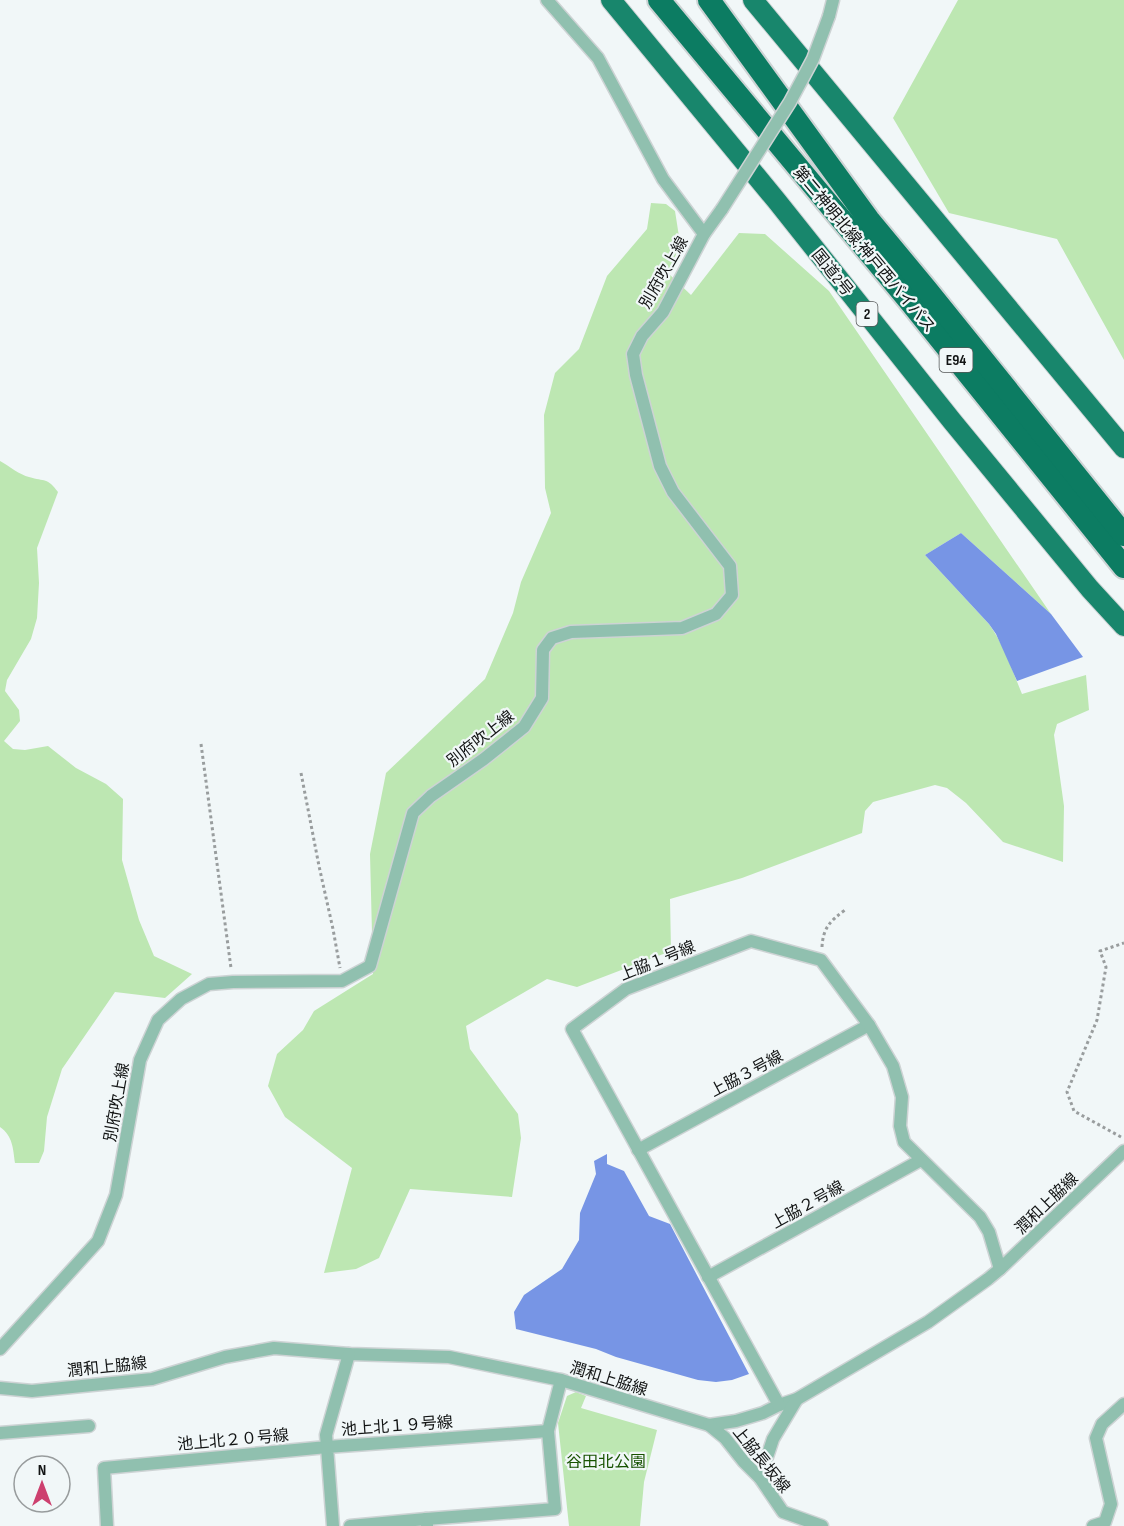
<svg xmlns="http://www.w3.org/2000/svg" width="1124" height="1526" viewBox="0 0 1124 1526" font-family="'Sofia Sans Condensed','Noto Sans JP',sans-serif">
	<rect width="100%" height="100%" fill="#f1f7f8"/>
	<g fill="#bde7b2">
		<polygon points="958,0 1124,0 1124,360 1057,239 949,213 893,118"/>
		<path d="M651,203L666,204L675,211L680,243L669,274L691,295L739,233L765,234L829,291L1051,614L961,533L925,555L989,624C1004,645 1012,670 1022,694L1086,675L1089,710L1057,724L1054,735L1064,806L1063,862L1003,842L966,803L947,788L935,785L873,802L865,811L862,833L742,878L670,899L671,951L577,987L547,979L466,1026L470,1049L518,1114L521,1138L512,1197L410,1189L379,1258L356,1269L324,1273L352,1168L285,1117L268,1086L277,1054L303,1030L314,1011L373,974L370,854L386,773L485,679L513,613L521,582L551,513L545,488L544,415L555,373L579,349L607,276L647,229Z"/>
		<path d="M0,461C9,466 20,475 29,477C45,482 47,477 58,492L37,548L39,583L37,618L31,639L7,680L5,691L19,710L20,721L4,741L13,749L25,750L48,746L76,768L106,784L123,799L122,860L139,920L154,956L192,974L165,998L115,992L62,1069L47,1117L44,1151L39,1163H15C13,1149 13,1136 0,1127Z"/>
		<polygon points="576,1392 586,1396 581,1408 657,1430 644,1482 640,1526 569,1526 558,1423 567,1396"/>
	</g>
	<g fill="#7795e5">
		<polygon points="961,533 1051,614 1083,657 1017,681 996,634 989,624 925,555"/>
		<polygon points="607,1154 607,1164 624,1171 649,1216 670,1224 749,1374 732,1380 716,1382 698,1380 616,1357 596,1349 516,1329 514,1312 524,1295 562,1269 579,1240 580,1213 596,1174 594,1161"/>
	</g>
	<g fill="none" stroke-linecap="round" stroke-linejoin="round">
		<g stroke="#cdd3d4" stroke-width="15">
			<g id="minor">
				<polyline points="547,0 598,58 663,179 704,234"/>
				<polyline points="829,16 833,0"/>
				<polyline points="638,1150 869,1025"/>
				<polyline points="708,1277 921,1160"/>
				<polyline points="0,1349 98,1241 116,1195 140,1060 158,1020 181,999 209,984 233,982 342,981 370,966 413,813 431,796 484,759 524,727 542,698 543,650 552,638 571,632 682,628 716,614 732,595 730,566 673,492 660,466 636,375 633,354 642,336 663,312 704,234 722,209"/>
				<polyline points="0,1388 32,1391 152,1379 225,1357 274,1348 349,1354 449,1357 561,1380 709,1425 736,1421 763,1413 779,1405 797,1399 928,1322 988,1279 1000,1269 1124,1151"/>
				<polyline points="779,1405 572,1029 626,989 751,941 821,960 869,1025 893,1066 902,1097 900,1126 904,1142 980,1217 989,1232 1000,1269"/>
				<polyline points="709,1425 725,1438 744,1462 760,1478 783,1512 822,1526"/>
				<polyline points="0,1433 89,1426"/>
				<polyline points="760,1478 773,1439 797,1399"/>
				<polyline points="426,1519 555,1509 548,1431 561,1380"/>
				<polyline points="107,1526 104,1468 327,1447 326,1435 349,1354"/>
				<polyline points="333,1526 327,1447 548,1431"/>
				<polyline points="350,1526 426,1519 427,1525"/>
				<polyline points="1093,1526 1105,1522 1111,1504 1096,1438 1102,1424 1124,1404"/>
			</g>
		</g>
		<g stroke="#cdd3d4" stroke-width="22">
			<g id="trunk">
				<polyline points="611,0 776,200 952,421 1090,589 1124,626"/>
				<polyline points="753,0 1124,448"/>
			</g>
		</g>
		<g stroke="#cdd3d4" stroke-width="26">
			<g id="motorway">
				<polyline points="659,0 911,303 1124,567"/>
				<polyline points="709,0 869,220 927,290 1124,535"/>
			</g>
		</g>
		<g stroke="#999d9e" stroke-width="3" stroke-dasharray="3 3" stroke-linecap="butt">
			<polyline points="201,744 231,968"/>
			<polyline points="301,773 319,866 333,929 340,968"/>
			<path d="M822,947C823,928 830,921 845,910"/>
			<polyline points="1121,1137 1074,1111 1067,1092 1097,1020 1106,967 1100,951 1124,943"/>
		</g>
		<use href="#minor" stroke="#90c0af" stroke-width="12"/>
		<use href="#trunk" stroke="#18866c" stroke-width="20"/>
		<use href="#motorway" stroke="#0c7c62" stroke-width="22"/>
		<g stroke="#cdd3d4" stroke-width="15" stroke-linecap="butt">
			<polyline id="minor-bridge" points="722,209 790,102 813,59 829,16"/>
		</g>
		<use href="#minor-bridge" stroke="#90c0af" stroke-width="12"/>
	</g>
	<g text-anchor="middle" stroke-width="4.5" stroke-linejoin="round" paint-order="stroke">
		<g fill="#f1f7f8" stroke="#555858" stroke-width="1.5">
			<rect x="856.5" y="302" width="21" height="24" rx="4.5"/>
			<rect x="939.5" y="348" width="33" height="24" rx="4.5"/>
		</g>
		<g font-size="15" font-weight="bold" fill="#121414">
			<text x="867" y="319">2</text>
			<text x="956" y="365">E94</text>
		</g>
		<g font-size="16" fill="#121414" stroke="#f1f7f8">
			<text transform="translate(865 249) rotate(50)" y="6">第二神明北線;神戸西バイパス</text>
			<text transform="translate(663 272) rotate(-60)" y="6">別府吹上線</text>
			<text transform="translate(833 272) rotate(51)" y="6">国道2号</text>
			<text transform="translate(480 738) rotate(-38)" y="6">別府吹上線</text>
			<text transform="translate(657 960) rotate(-22)" y="6">上脇１号線</text>
			<text transform="translate(746 1073) rotate(-28)" y="6">上脇３号線</text>
			<text transform="translate(116 1102) rotate(-80)" y="6">別府吹上線</text>
			<text transform="translate(1046 1203) rotate(-44)" y="6">潤和上脇線</text>
			<text transform="translate(807 1204) rotate(-29)" y="6">上脇２号線</text>
			<text transform="translate(107 1366) rotate(-6)" y="6">潤和上脇線</text>
			<text transform="translate(609 1378) rotate(17)" y="6">潤和上脇線</text>
			<text transform="translate(397 1425) rotate(-4)" y="6">池上北１９号線</text>
			<text transform="translate(233 1439) rotate(-5)" y="6">池上北２０号線</text>
			<text transform="translate(762 1459) rotate(51)" y="6">上脇長坂線</text>
		</g>
		<g font-size="16" fill="#175200" stroke="#f1f7f8">
			<text x="606" y="1467">谷田北公園</text>
		</g>
	</g>
	<g transform="translate(42 1484)"><circle r="28" fill="#f1f7f8" stroke="#989c9d" stroke-width="1.5"/>
	<path d="M0-4.5L10 22L0 15L-10 22Z" fill="#cd406f"/>
	<text y="-9" font-size="16" font-weight="bold" text-anchor="middle" fill="#121414">N</text>
	</g>
</svg>
